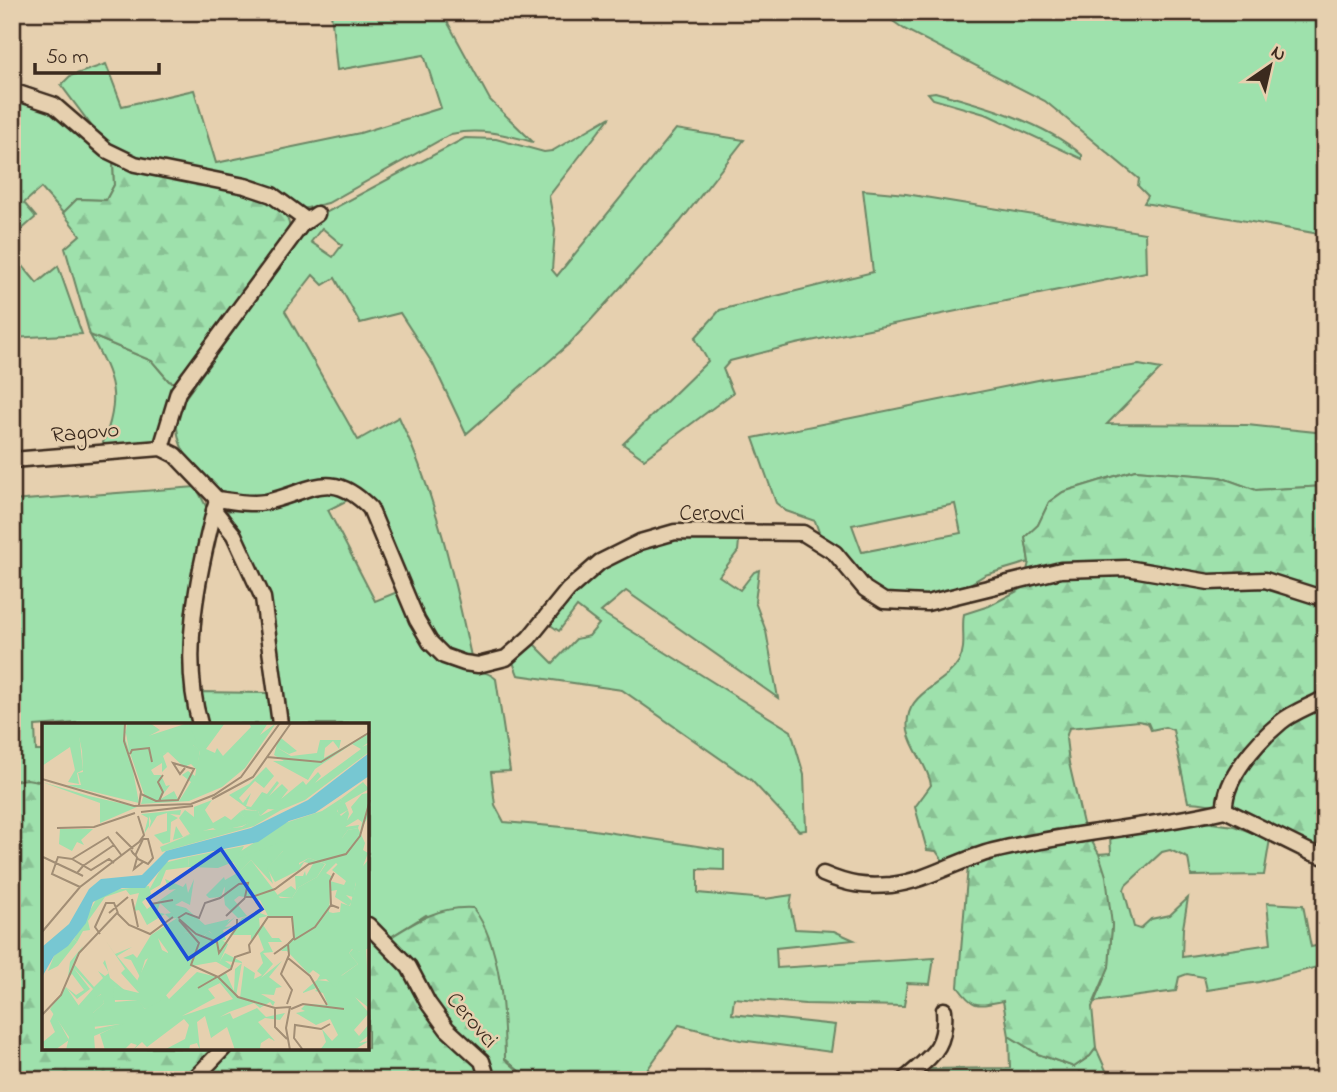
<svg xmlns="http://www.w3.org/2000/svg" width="1337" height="1092" viewBox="0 0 1337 1092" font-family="'Indie Flower',sans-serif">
	<defs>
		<pattern id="forest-firs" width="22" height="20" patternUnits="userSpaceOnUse" patternTransform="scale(1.75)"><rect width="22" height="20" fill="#9ee1ac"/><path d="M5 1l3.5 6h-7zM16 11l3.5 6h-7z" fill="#89c194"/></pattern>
	</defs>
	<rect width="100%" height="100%" fill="#e6d0af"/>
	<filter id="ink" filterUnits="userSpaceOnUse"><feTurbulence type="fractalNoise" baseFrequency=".0143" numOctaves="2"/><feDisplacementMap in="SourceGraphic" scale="14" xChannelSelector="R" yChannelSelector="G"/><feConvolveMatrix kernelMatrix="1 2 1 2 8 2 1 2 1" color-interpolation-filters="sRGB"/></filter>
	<g filter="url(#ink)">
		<g fill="#9ee1ac" stroke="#6c8665" stroke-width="2" fill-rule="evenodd">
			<path d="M331,12H442L490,100L533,142C504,134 480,128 451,134L328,203L303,209L136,159L102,140L61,85L70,76L106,64L122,106L194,90L216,163L360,133L441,108L424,55L337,70Z"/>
			<polygon points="880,12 1325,12 1325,235 1144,203 1148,196 1138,186 1139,179 1045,101 904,29"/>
			<path d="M935,92C983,105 1044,122 1082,155V159L988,115L933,99L928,93Z"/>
			<polygon points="12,94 48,109 113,158 114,185 106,200 77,199 63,213 41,188 24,203 36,217 12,238"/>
			<path d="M610,117L549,196L555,229L552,270L557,276L676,129L744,140L680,222L570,343L466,434L433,364L400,313L360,323L335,278L323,285L313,275L285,311L358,440L399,417C436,495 454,577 472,661L463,659L436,643L358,490C319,463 267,511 222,494C211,490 202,477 195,468C180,451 174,431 178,408L314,219L465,138L496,139L544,152L552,151ZM322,228L342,245L333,257L311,242Z"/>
			<polygon points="863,190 906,194 1145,233 1146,272 796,344 730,361 723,369 733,393 644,459 623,444 708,361 695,338 720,310 873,272"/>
			<polygon points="12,253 37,283 58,266 82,334 12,338"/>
			<path d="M90,335L152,361L169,381L180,384L158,440L109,449L102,445C122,398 114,378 90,335Z"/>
			<path d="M1139,365L1161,369L1107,424L1247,425L1325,433V486L1256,490L1220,477L1135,470L1063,492L1049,502L1038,525L1025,537L1029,562L985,575L963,588L935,597L903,600L875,591L821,538L815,521L786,511L776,503L753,438L1043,379ZM955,504L961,533L862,552L852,525Z"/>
			<polygon points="196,487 208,510 186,629 187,686 193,724 77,723 35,726 36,751 44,751 44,782 12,781 12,501"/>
			<path d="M330,490L352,498L328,510L375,601L395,593L399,586C409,603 434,658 449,666C465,674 484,667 496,679L510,771L491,772L495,805L504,822L587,829L724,850V870L698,869V893L765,899L792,895L790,906L795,929L834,931L854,940L776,948L777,968L934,958L930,984L907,983L904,1006L805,1004L734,998L732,1014L835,1025L831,1052L740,1040L679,1025L640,1080L626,1071L620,1080H529L505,1059L500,981L493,958L426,915L391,937L368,919V724H284L268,600L227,511L265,507L311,493Z"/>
			<path d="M720,537L739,541L738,551L719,576L740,590L754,572L759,570L755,602L766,631L778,698L626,591L601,612L791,731L804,775L806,830L799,831L751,780L622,690L518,675L513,662L533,643L553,663L576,639L589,636L599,624L577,607L559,631L549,624C577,587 618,547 665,539C683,536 702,538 720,537Z"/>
			<polygon points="196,692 272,693 275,717 269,724 206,724"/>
			<polygon points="1196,821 1234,826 1270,839 1264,875 1191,876 1188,858 1170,850 1162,852 1126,885 1124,890 1134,927 1140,929 1151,919 1170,915 1188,898 1183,928 1182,957 1271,944 1267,903 1303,905 1311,947 1325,944 1325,965 1259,982 1207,990 1204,977 1187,974 1179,977 1176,991 1094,1002 1109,966 1112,925 1099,854 1111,853 1110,836"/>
			<polygon points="1009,1036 1038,1054 1074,1067 1090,1056 1096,1048 1108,1075 1114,1080 1091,1080 1080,1072 1077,1080 908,1080 925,1069 1010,1068"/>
		</g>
		<g fill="url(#forest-firs)" stroke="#6c8665" stroke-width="2">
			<path d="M113,158C162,170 225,179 270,201C284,208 292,221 289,236L180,384L169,381L152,361L90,335L65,248L80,235L63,213L77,199L106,200L114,185Z"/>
			<path d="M1135,470L1220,477L1256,490L1325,486V850C1279,834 1238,803 1188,802L1173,730L1165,727L1151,730L1148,723L1138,721L1069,728L1066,738L1069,763L1084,828L1099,854L1106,876L1112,925L1109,967L1092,1007L1096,1048L1090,1056L1074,1067L1038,1054L1009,1036L1003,1001C977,1006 974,1009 958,987L968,866L946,865L936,851L927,850L915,807L931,785C928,765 912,751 908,731C902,692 944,687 959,661C967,647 961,630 964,614L989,606L1023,588L1029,562L1025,537L1038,525L1049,502L1063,492Z"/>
			<path d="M27,779L44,782V1048H368V932L411,964L391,937C418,920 440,906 473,908C502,945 504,1013 505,1059L529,1080H12V781Z"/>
		</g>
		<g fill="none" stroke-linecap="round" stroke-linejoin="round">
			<g stroke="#3b2a1e" stroke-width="19">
				<g id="minor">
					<polyline points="12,91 54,105 106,150 135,164 245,186 272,195 306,220"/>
					<polyline points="161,448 178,392 301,225 317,214"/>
					<polyline points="12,460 161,448 175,455 217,499"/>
					<path d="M217,499C232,501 250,505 266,502C311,492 330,467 370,508L417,620L430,642L444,656L464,663L478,665L506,658L529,638L568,590L600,562L640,542L675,532L803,533L835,553L865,589L884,601L927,603L1061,570L1127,568L1209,582L1265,580L1325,599"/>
					<polyline points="214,510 234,535 263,598 280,724"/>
					<path d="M1325,698C1311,706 1293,712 1281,722C1258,741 1223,779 1225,810L1310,852L1325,857"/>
					<path d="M200,724C180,655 198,573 216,504"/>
					<path d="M823,874C849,885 863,887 891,885C927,881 957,860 993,851C1069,832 1149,828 1225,810"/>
					<polyline points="368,925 409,967 428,1003 447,1029 482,1061 488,1080"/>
					<polyline points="193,1080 224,1048"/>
					<path d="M904,1080C930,1056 947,1050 944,1010"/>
				</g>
			</g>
			<use href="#minor" stroke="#e6d0af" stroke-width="14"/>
		</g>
	</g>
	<g text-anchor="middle" stroke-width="5" stroke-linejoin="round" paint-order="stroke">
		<g font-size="23" fill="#3b2a1e" stroke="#e6d0af">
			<text transform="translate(85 431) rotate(-5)" y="8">Ragovo</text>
			<text x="712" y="520">Cerovci</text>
			<text transform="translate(473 1019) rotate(49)" y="8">Cerovci</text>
		</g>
	</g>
	<g transform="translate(42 723)">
		<rect width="327" height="327" fill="#e6d0af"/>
		<path d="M34,0H82L97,80L24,62H39L36,50L41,49L40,28ZM85,0H108L118,7L107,13L110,34L126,29L121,33L125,44L120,49V40L109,47L112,52H119L124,63L128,62L117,77L132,68L137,78L149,59L140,52L146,48L153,53L158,28L151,22L146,0H183L164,26L173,30L175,25L181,33L209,4L207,0H226L218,12L234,0L203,45L180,64L147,78L99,81L102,71L83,15ZM327,10V19L320,24L327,21V29L263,77L239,87L226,86L218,93L216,88L204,86L198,89L207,100L200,103L176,108L171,105L131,117L134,103L141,114L148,111L137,95L143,87L152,94V84L170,77L163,87L171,100L183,93L189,97L199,88L205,85L187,72L207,61L224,44L232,53L222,65L213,58L197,75L201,80L209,70L204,83L209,84L220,69L225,71L235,58L237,60L227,73L240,61L246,67L239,76L261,58L264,62L276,49L279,53L273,60L319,26L310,21L273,46L266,57L231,38H242L232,32L235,21L239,15L255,28L247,31L234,24L249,33L275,30L278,17H299L297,26L291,18L283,25L282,35ZM0,59L47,73L95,84L58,100V80ZM321,59L327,66L303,80L306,87L297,92L295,86L300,75ZM327,70V92L318,109L320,99L316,96L303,104L317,102L316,105L306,107L300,115L299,106L311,89L309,84L320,71ZM139,87L138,92L128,91L136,95L129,99L128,119L121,121L112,112L125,108V90L115,93L107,106L109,98L107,93V103L102,111L106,95L99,91ZM18,106H51L39,117L42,122L35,119L30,128L17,121ZM237,118H242L241,128L226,145L231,161L209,137L182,165L179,174L167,175L164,172L182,154L183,157L197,149L191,139L176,145L147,144L146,134L202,123L197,133ZM267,135L283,141L275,154L257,164L250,175L234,173L249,163L254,167L253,153H261L263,148L264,153L271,141L262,139L257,147L255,143ZM296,141L314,159L311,174L304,172L310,178L307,183L293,174L295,167L289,168L288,158L302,162L304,158L290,147ZM123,156L141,164L144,160L146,170L152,156L148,182L140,178L133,182L144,185L163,202L188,196L185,200L193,194L183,204L191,203L181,207L184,217L178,218L167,208L162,213L144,209L126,229L116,215L120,227L103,237L98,254L89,237L81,235L91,231L95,235L109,212L135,195L128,196L123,191L129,190L118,180L115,189L123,191L105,202L97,187L92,188L97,170L88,172L84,167L63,174L46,198L48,207L41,208L35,219L32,216L55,175L70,167L107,163L109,171L100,179L105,186L134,166L127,167ZM218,190L226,193L217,195L218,206L221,202L230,215H237L240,219H226L231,229L221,230L231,241L219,255L240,238L227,254L240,264L234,265L232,272L219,271L233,279L231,283L228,279L218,285L212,280L187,289L178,294L188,290L191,296L215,285L224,294L243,290L238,297L223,295L216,299L233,318L227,315L219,320L218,325L224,327H193L185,304L169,315L163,293L155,299L158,327L155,320L148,322L147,327H122L143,316L147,302L142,296L105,324L100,319L91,327L95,322L89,320L82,327H63L58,311L79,301L50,304L51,290L62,280L59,271L43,283H36L51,266L31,244L48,266L35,276L24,264L34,272L42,267L30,251L26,254L28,239L41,223L32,241L52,264L61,255L56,248L63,253L67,250L61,240L63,237L68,255L86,270L72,264L73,279L96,277L103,286L123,271L127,276L155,249L175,254L184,250L192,268L193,246L200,240L183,238L190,243L187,246L171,237L178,238L183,230L200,239L194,273L198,275L202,243L213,250L212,256L220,252L215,248L221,240L218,230L222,227L216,211L209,217V212H188L200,195ZM178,260L191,276L140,293L173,275L166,266ZM64,218L73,231L90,224L75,233L95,257L97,270L79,250L83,246ZM324,222L327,285L313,274L327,290L312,307L317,313L327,301V312L317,320L327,318L312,327H278L284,319L280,306L290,318L296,312L288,296L274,302L254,290L263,288L259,286L264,281L286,282L281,270L273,268L277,264L261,270V269L275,257L291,259L316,241L307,230L313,224L317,229ZM12,290L27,317L13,327H3L1,319L13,309L8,298Z" fill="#9ee1ac" fill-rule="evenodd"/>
		<path d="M0,0L36,1L41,47L35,50L37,61L26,59L33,47L28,24L0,43ZM146,0L154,17L151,22L158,27L155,47L149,41L142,44L126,29L110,35L106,13ZM300,75L295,88L299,93L306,87L307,91L300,115L306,107L316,105L323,120L321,127L326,130L321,143L327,136V225L317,229L310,226L307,230L316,241L300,252L294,265L284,256L275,257L278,252L271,247L267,251L245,228H239L252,213L249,193H226L218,177L197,173L192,177L205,193L196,195L183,182L182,174L183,163L209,137L238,175H250L257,164L275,154L284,141L267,135L257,140V147L233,159L225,145L241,128V118L198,135L196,130L243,100L280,88ZM294,140L314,160L308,183L299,180L298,189L291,190L287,189L289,153L284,150ZM237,84L239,87L212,103L120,129L118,124L157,108L200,104L206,100L198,89L202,87L216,88L218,93ZM146,134L147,144L124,147L118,162L106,169L122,140ZM166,208L186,221L178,238L150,243L120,277L103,286L95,277H71L72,264L97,270L94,260L108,231L118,226L126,230V224L144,209L162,214ZM32,216L35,219L16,243L6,248L12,233ZM24,264L37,283L60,271L62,280L51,290L53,306L83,300L52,313L53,327H24L27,314L8,286Z" fill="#9ee1ac" fill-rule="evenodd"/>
		<path d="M327,30V53L273,90L247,98L216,119L127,137L103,165H80L51,179L44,200L26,223L12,233L0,254V224L27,201L47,166L59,156L100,152L124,128L209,105L266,77Z" fill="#77c7d2"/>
		<path fill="none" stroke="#a28e75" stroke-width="2" d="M83,0L82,18L99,69L97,82M88,31L90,27L107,25L110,39M225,34L279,39L328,9M0,56L92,83L149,81L172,72L199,54L238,0M99,71L114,78L136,77L152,46L131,40L138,51L143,45M170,76L211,54L249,0M117,78L121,69L116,59L121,52M99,89L151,83M15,105L52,104L93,90M74,109L91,126M89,127L91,130L94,133L96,136L106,141L111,135L106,116H101L93,133M1,134L35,150M95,135L92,146L101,139M30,136L49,147L67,136L72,140M292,150L288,158L289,182L297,185M41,153L35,150L41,143L72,122M38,164L10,151L16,134L30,136L66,114L80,133M90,176L96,204M109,181L131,177M67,190L86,174M184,193L203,175M136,195L144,190L157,195L163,180L178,175L197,161L206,160L203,174H210L233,166L267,141L304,131L318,113L328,77M137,196L154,211L175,219L177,230L195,204V196M137,197L157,220L149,242L176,254M0,209L38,164L97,119L102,112L96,93M58,211L53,204L64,180H72L76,190M252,217L273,204L289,182M246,221L252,215L250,194H226L207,222L208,229L193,234L189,246L176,254L196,274L233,285L248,284L244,305L248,327M232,231L246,221L247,232L239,251L250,267L245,281M246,235L268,253L285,282M156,265L175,254M233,286V304L245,316M249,286L261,281L302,286M0,292L19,272L37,230L75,190L87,202L108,211L131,194M261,327L252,315L253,302L279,306L288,301"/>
		<path fill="#1d4ed8" fill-opacity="0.15" stroke="#1d4ed8" stroke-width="3.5" d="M179,126L220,186L146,236L106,176Z"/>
		<rect width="327" height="327" fill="none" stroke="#3b2a1e" stroke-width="3.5"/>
	</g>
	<rect width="1337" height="1092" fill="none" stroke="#e6d0af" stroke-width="42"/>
	<rect x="21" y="21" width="1295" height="1050" fill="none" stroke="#3b2a1e" stroke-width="2.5" filter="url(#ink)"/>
	<g transform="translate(1270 66) rotate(34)" stroke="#e6d0af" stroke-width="5" paint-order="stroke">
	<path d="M0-5L12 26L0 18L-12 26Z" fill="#3b2a1e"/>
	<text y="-10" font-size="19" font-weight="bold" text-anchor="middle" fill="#3b2a1e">N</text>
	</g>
	<path d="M35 63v10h124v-10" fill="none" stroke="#3b2a1e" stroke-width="3.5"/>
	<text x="46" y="63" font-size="21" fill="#3b2a1e" stroke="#e6d0af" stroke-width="5" paint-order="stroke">50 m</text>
</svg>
